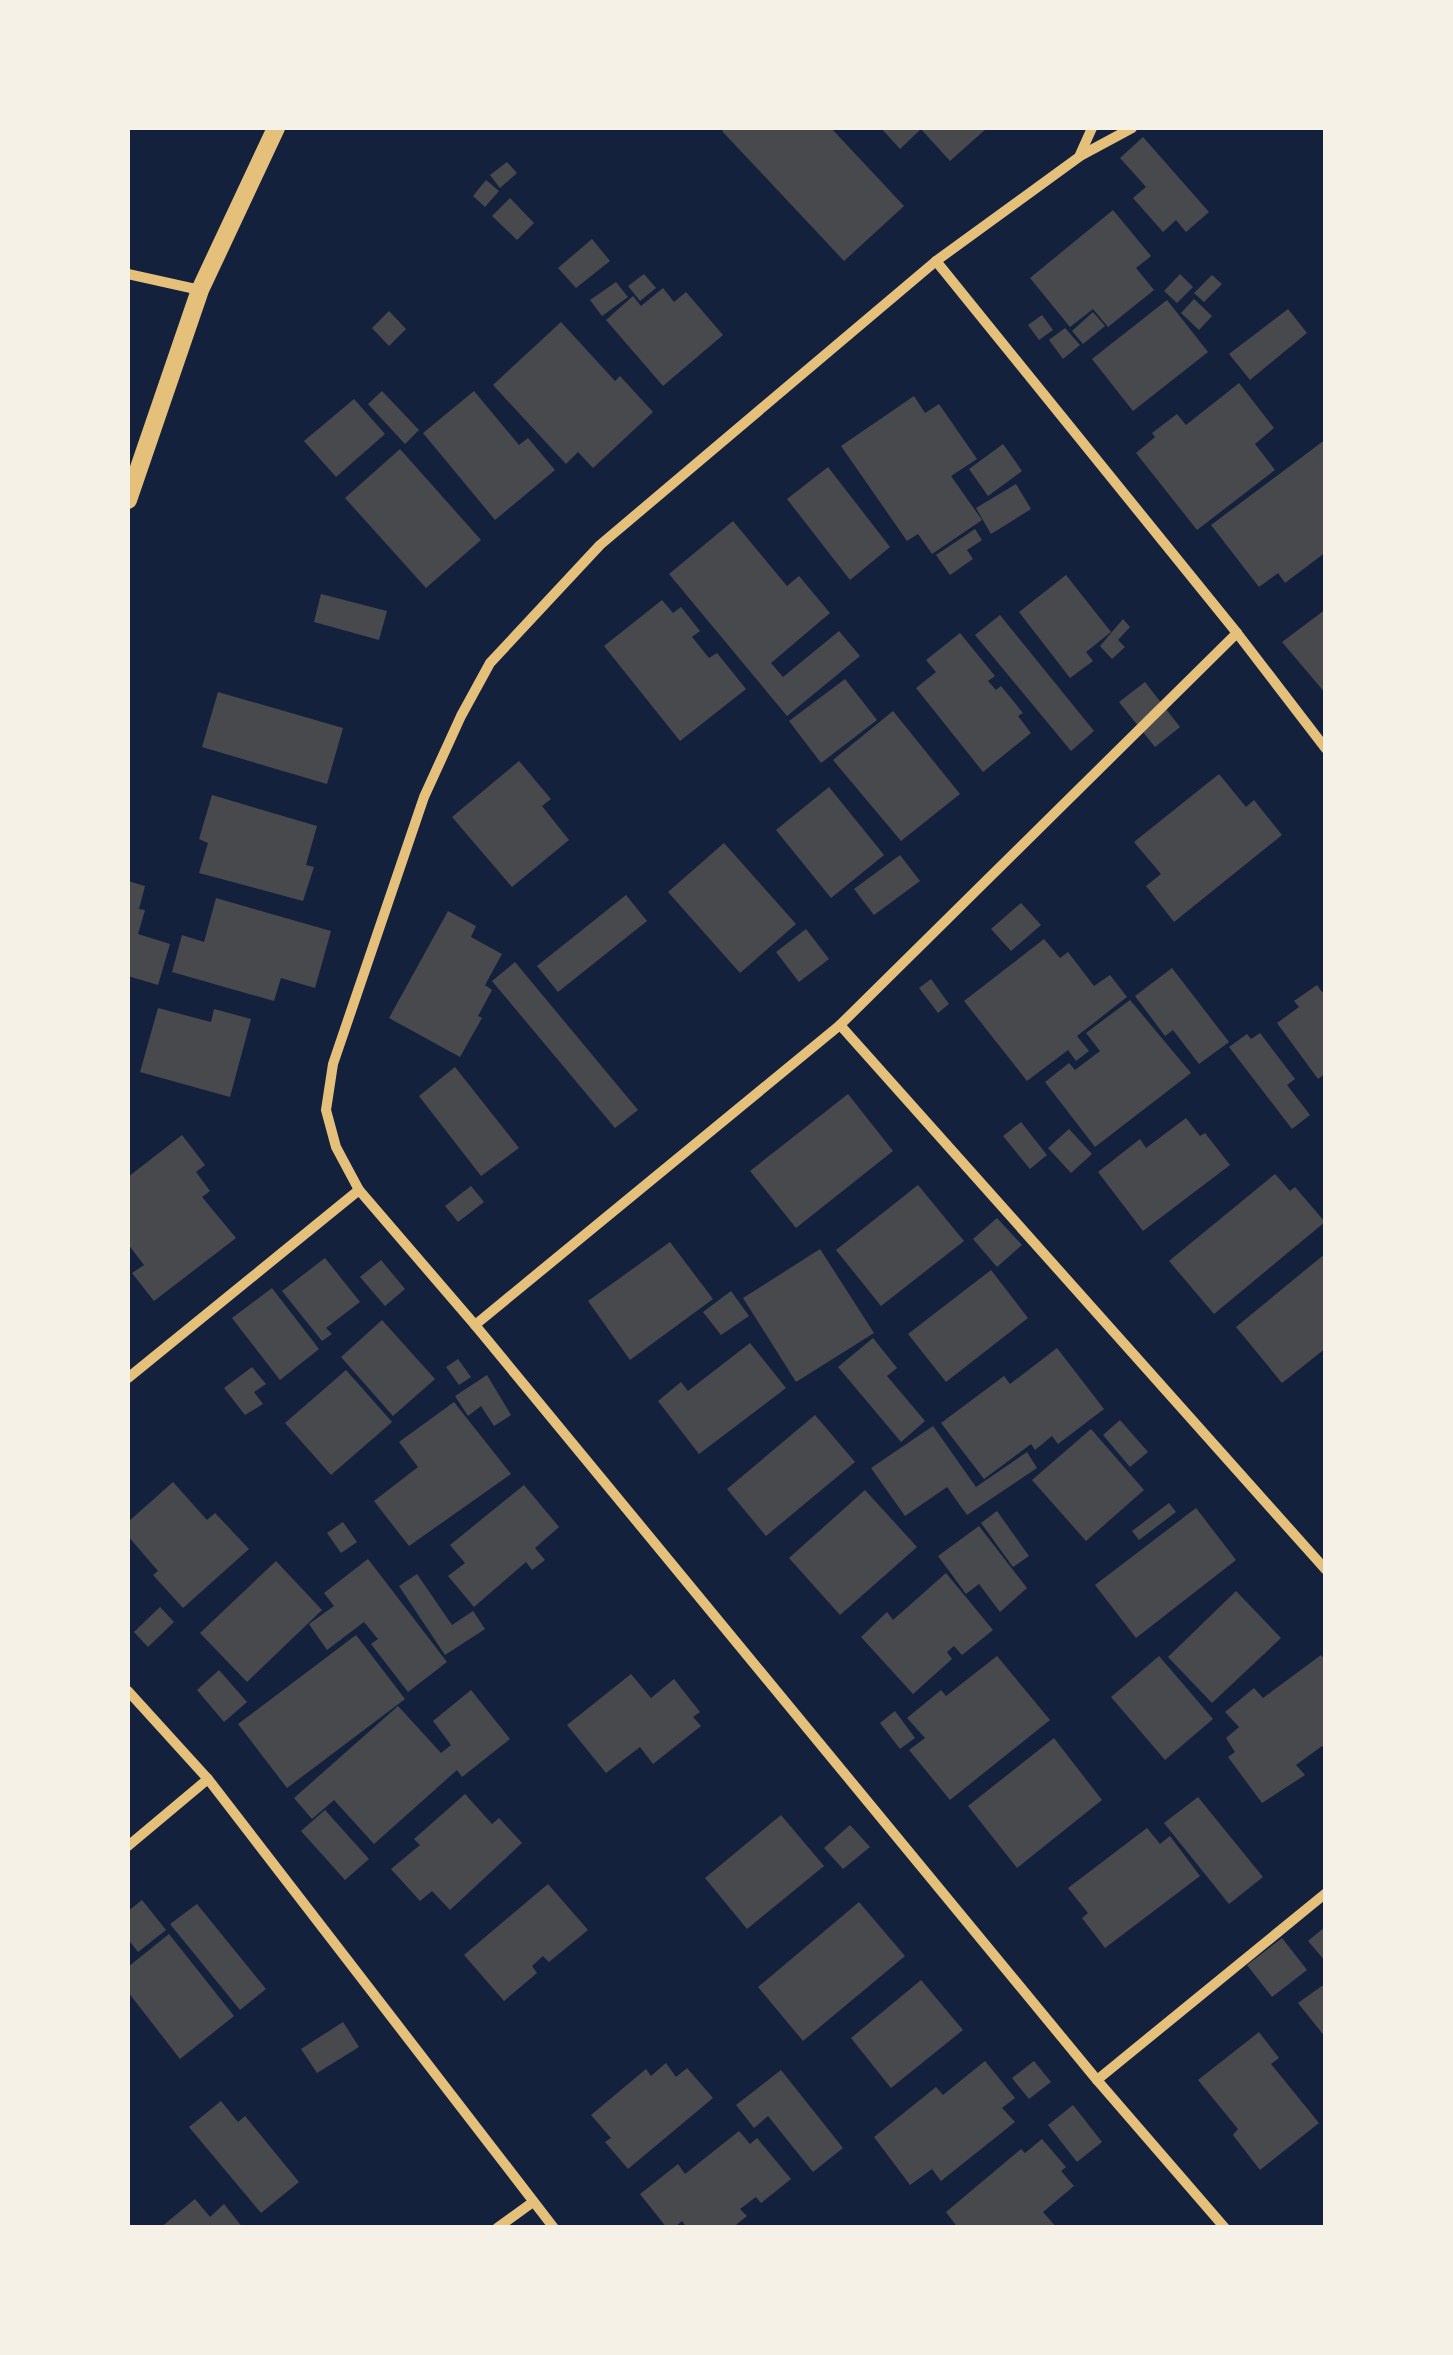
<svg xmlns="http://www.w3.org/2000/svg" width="1453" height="2355" viewBox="0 0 1453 2355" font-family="Manrope,sans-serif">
	<rect width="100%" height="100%" fill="#14213d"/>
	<g fill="#48494c">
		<polygon points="726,128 831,128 904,206 844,261 722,131"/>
		<polygon points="881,128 987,128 950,161 921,129 900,149"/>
		<polygon points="1143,137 1209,212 1186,232 1176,220 1163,232 1133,198 1146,187 1120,158"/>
		<polygon points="507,162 517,173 500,188 490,175"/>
		<polygon points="486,180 499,191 485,207 473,196"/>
		<polygon points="510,198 534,223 517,240 492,216"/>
		<polygon points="1113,210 1151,256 1136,268 1154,290 1108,327 1093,309 1070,327 1030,278"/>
		<polygon points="592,239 610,261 576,288 558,268"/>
		<polygon points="644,274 656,288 640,301 628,286"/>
		<polygon points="1180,274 1193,287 1177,303 1164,291"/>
		<polygon points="1212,275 1222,284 1204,302 1194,293"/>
		<polygon points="616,282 628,297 602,316 590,300"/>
		<polygon points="663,288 674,302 686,292 723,335 663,386 606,320 633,296 641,306"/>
		<polygon points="1194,299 1212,316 1199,330 1181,313"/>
		<polygon points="1167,300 1208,352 1133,411 1092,359"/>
		<polygon points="1288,309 1307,333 1250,380 1229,354"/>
		<polygon points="389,311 406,329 389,346 372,328"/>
		<polygon points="1093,312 1105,326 1083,344 1072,331"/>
		<polygon points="1042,315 1053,330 1039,340 1028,325"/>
		<polygon points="561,322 615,381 620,376 653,412 593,468 578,452 566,464 493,385"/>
		<polygon points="1065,328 1080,345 1063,359 1049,340"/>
		<polygon points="1239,383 1274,428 1255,444 1275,470 1197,530 1136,453 1155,437 1152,433 1177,414 1186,425"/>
		<polygon points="382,391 419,430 405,444 368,404"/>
		<polygon points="474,391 519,445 528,438 555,470 495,520 423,433"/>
		<polygon points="914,396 925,413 939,404 977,459 951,476 982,520 932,554 918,534 907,541 841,446"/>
		<polygon points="354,399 385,434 336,477 304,441"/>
		<polygon points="1326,439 1326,552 1285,583 1278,573 1259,587 1211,525"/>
		<polygon points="1003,444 1022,471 988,496 969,469"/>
		<polygon points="400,449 481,540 426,588 345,498"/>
		<polygon points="828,467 890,547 850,580 787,499"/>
		<polygon points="1016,484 1031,509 991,534 976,508"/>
		<polygon points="733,521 787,586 799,576 830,613 771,663 783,677 839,631 860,656 787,716 669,574"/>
		<polygon points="975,529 982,540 967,550 973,559 950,575 936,555"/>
		<polygon points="1066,575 1111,632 1086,652 1093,661 1070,678 1019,612"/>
		<polygon points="321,594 387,611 379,640 314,622"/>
		<polygon points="662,600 673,613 681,607 700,631 692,637 709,658 717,653 746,689 680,741 604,646"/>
		<polygon points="1326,609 1326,694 1282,642"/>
		<polygon points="1000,615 1094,731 1071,751 975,635"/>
		<polygon points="1123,619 1130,627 1118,640 1125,647 1112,659 1100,646"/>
		<polygon points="960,633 995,676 988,681 996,690 1001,686 1023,713 1018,716 1031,733 983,772 916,688 936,672 926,660"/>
		<polygon points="845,679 877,720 821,763 789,721"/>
		<polygon points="1145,682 1180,727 1155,747 1119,702"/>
		<polygon points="218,692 343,728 327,784 202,747"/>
		<polygon points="893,711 960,794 901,841 833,760"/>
		<polygon points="519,761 551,799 542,806 569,840 512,887 452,817"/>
		<polygon points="1219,774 1246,807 1254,800 1282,835 1174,922 1146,886 1161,874 1134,842"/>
		<polygon points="829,787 884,855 831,898 776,830"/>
		<polygon points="212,795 317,826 306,865 314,867 303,901 199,873 208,843 199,839"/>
		<polygon points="724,843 796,924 740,973 668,892"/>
		<polygon points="900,855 920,881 874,915 854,889"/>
		<polygon points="128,881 145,886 139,909 145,910 138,934 170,944 158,985 128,976"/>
		<polygon points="626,895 647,921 558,992 537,966"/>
		<polygon points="216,898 331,931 315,988 281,978 274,1001 172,972 182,935 204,942"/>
		<polygon points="1021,903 1041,925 1011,951 991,929"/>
		<polygon points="448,911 476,926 471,937 502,954 485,985 492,990 478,1016 482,1018 460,1057 389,1018"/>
		<polygon points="806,929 829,959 799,982 776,952"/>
		<polygon points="1044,939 1060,958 1068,952 1094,986 1110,975 1127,997 1077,1036 1089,1051 1076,1061 1068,1050 1027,1081 964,1001"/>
		<polygon points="515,962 638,1110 615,1128 492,981"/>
		<polygon points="1172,968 1229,1042 1199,1064 1173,1030 1165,1036 1135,996"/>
		<polygon points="931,979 949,1004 938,1013 919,988"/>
		<polygon points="1317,985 1322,992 1326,989 1326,1073 1318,1079 1277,1023 1299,1007 1294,1001"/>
		<polygon points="1130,1000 1191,1073 1095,1147 1045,1082 1069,1063 1075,1070 1100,1051 1086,1033"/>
		<polygon points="158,1008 211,1022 214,1009 251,1019 230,1097 140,1072"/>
		<polygon points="1260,1033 1295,1079 1287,1085 1310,1115 1292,1129 1229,1047 1247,1034 1251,1039"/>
		<polygon points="455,1067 519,1148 481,1176 419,1096"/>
		<polygon points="848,1094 893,1151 796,1228 750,1171"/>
		<polygon points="1186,1118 1200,1136 1205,1133 1230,1165 1143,1231 1098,1172 1140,1139 1146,1148"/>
		<polygon points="1021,1122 1047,1155 1030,1169 1003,1136"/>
		<polygon points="1069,1129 1092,1154 1071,1173 1048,1148"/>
		<polygon points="182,1135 205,1165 196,1172 210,1191 202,1197 236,1238 154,1301 132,1273 144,1265 128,1244 128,1177"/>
		<polygon points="1275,1174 1290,1191 1295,1187 1325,1222 1214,1314 1169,1261"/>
		<polygon points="918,1185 964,1241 881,1306 836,1250"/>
		<polygon points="471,1186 484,1202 458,1222 445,1206"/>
		<polygon points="997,1218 1022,1245 997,1267 973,1239"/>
		<polygon points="670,1242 713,1299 630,1360 588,1301"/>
		<polygon points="820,1249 874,1333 796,1382 743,1298"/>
		<polygon points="1326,1253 1326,1348 1282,1383 1236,1327"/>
		<polygon points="325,1258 360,1302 326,1328 332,1334 322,1341 282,1291"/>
		<polygon points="381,1260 405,1289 385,1306 360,1277"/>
		<polygon points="991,1270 1028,1318 946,1382 908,1334"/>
		<polygon points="272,1288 319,1349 280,1380 232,1318"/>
		<polygon points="731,1291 749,1316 721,1335 703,1312"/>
		<polygon points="382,1320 435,1379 393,1416 341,1357"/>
		<polygon points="873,1338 897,1368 887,1376 925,1421 901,1442 838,1367"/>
		<polygon points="750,1343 786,1388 699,1454 658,1401 681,1382 688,1391"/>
		<polygon points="1057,1348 1104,1409 1058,1444 1052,1436 1035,1450 1031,1444 984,1479 941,1423 1004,1376 1010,1384"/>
		<polygon points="458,1359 471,1377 459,1385 446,1367"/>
		<polygon points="252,1367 266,1384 254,1392 263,1404 245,1415 224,1388"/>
		<polygon points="346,1370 392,1422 331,1475 285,1423"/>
		<polygon points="487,1375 511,1415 494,1426 481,1406 468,1416 455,1396"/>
		<polygon points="454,1402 511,1474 409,1546 374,1501 418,1467 399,1442"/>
		<polygon points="815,1415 855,1462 766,1536 727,1489"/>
		<polygon points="1120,1420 1148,1452 1130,1467 1103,1435"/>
		<polygon points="933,1426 976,1487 1027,1452 1037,1468 967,1515 947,1487 905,1516 871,1468"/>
		<polygon points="1091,1429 1144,1490 1086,1541 1032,1480"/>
		<polygon points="173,1482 207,1520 215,1513 249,1549 183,1608 153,1575 158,1571 128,1536 128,1522"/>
		<polygon points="524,1485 559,1527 535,1548 545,1560 532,1570 526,1562 474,1607 448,1576 465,1563 450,1545"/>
		<polygon points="865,1490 917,1547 840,1615 789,1558"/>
		<polygon points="1169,1503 1176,1512 1139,1540 1132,1531"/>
		<polygon points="1196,1508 1236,1560 1136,1638 1095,1585"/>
		<polygon points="997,1511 1029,1556 1013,1567 981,1523"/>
		<polygon points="343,1522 357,1542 341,1553 327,1533"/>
		<polygon points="979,1526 1027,1588 1000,1612 979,1584 966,1594 938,1556"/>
		<polygon points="368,1559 447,1662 408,1692 371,1644 378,1639 364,1622 327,1650 309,1624 334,1606 324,1593"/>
		<polygon points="276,1561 322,1610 247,1682 200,1633"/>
		<polygon points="946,1573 993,1630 962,1655 954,1646 947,1652 952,1659 913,1694 861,1637 887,1612 893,1620"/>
		<polygon points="417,1574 452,1625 473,1611 485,1629 445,1655 399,1586"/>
		<polygon points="1236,1591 1281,1638 1212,1703 1168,1657"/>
		<polygon points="160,1607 174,1622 148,1647 134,1632"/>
		<polygon points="356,1635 405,1699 287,1788 238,1724"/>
		<polygon points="1321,1655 1326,1661 1326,1750 1322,1746 1296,1765 1305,1775 1262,1803 1228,1757 1235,1752 1226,1738 1239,1727 1225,1712 1254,1688 1263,1698"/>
		<polygon points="997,1656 1050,1720 950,1800 909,1750 925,1738 907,1718 941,1690 946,1696"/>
		<polygon points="1159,1656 1213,1719 1165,1760 1111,1697"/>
		<polygon points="219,1670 247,1702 224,1722 197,1690"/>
		<polygon points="631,1674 651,1698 674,1679 700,1712 693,1717 701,1726 653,1764 640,1747 606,1773 567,1725"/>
		<polygon points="471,1690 510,1739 462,1777 457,1770 374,1844 334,1800 312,1819 294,1798 398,1706 441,1753 451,1745 433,1721"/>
		<polygon points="895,1711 915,1738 900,1749 880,1723"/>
		<polygon points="1054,1738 1102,1800 1017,1868 968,1806"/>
		<polygon points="465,1794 492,1824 499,1818 522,1843 450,1910 432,1891 420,1901 391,1869 420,1845 414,1839"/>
		<polygon points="1198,1797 1263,1877 1229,1904 1164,1823"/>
		<polygon points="325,1810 369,1859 345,1880 301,1831"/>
		<polygon points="781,1815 824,1866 747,1929 705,1878"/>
		<polygon points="850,1825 870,1847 843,1869 824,1848"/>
		<polygon points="1147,1828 1160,1844 1170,1836 1200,1876 1105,1948 1082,1918 1088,1913 1068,1888"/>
		<polygon points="548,1884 588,1930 549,1962 543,1956 532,1966 537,1973 504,2001 464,1955"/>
		<polygon points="142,1900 166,1930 138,1952 128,1939 128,1911"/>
		<polygon points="859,1902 905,1956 803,2041 758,1987"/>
		<polygon points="197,1904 266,1989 240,2010 170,1924"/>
		<polygon points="1326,1926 1326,1962 1308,1941"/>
		<polygon points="169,1934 234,2016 180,2059 128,1992 128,1967"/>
		<polygon points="1282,1938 1307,1970 1272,1997 1247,1965"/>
		<polygon points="921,1980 963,2030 891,2088 851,2038"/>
		<polygon points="1326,1983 1326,2038 1298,2003"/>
		<polygon points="343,2022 359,2047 317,2073 301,2049"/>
		<polygon points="1259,2032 1279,2058 1271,2064 1319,2123 1260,2170 1233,2135 1238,2129 1198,2080"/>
		<polygon points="985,2061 1015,2098 1002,2108 1015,2122 941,2181 932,2169 910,2185 874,2137 936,2087 943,2095"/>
		<polygon points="1034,2061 1051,2082 1029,2099 1012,2078"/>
		<polygon points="666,2063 676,2077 687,2068 713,2098 628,2169 605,2142 611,2138 591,2115 646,2069 651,2076"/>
		<polygon points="781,2070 843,2148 813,2172 768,2116 754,2128 736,2105"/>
		<polygon points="221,2101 238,2122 245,2116 299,2182 261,2213 189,2127"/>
		<polygon points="1073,2105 1102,2142 1077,2162 1048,2125"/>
		<polygon points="739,2131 750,2144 757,2138 791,2179 761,2203 756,2197 740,2209 747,2216 732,2228 687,2228 682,2221 674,2228 667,2228 640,2194 678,2164 685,2174"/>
		<polygon points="1042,2139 1066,2167 1061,2171 1074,2186 1043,2212 1057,2228 958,2228 946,2212 1021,2149 1025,2153"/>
		<polygon points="195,2199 210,2217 224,2204 243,2228 160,2228"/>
	</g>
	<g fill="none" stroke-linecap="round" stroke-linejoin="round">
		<g stroke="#e5c07b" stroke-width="10">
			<polyline points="1092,128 1079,157 936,261 600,545 490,663 461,716 424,797 333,1064 326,1110 336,1147 359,1190 475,1325 1097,2080 1225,2228"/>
			<polyline points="1080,156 1132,128"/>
			<polyline points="936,261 1237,633 1326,749"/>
			<polyline points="128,274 200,290"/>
			<polyline points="840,1025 1326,1570"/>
			<polyline points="475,1325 840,1025 1237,633"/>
			<polyline points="128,1378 359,1190"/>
			<polyline points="128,1691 208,1779 554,2228"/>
			<polyline points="128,1846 208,1779"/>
			<polyline points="1097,2080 1326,1893"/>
			<polyline points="497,2228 533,2202"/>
		</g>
		<polyline stroke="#e5c07b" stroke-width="18" points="128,500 200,290 276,128"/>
	</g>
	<rect width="1453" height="2355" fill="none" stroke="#f6f1e7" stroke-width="260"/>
</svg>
